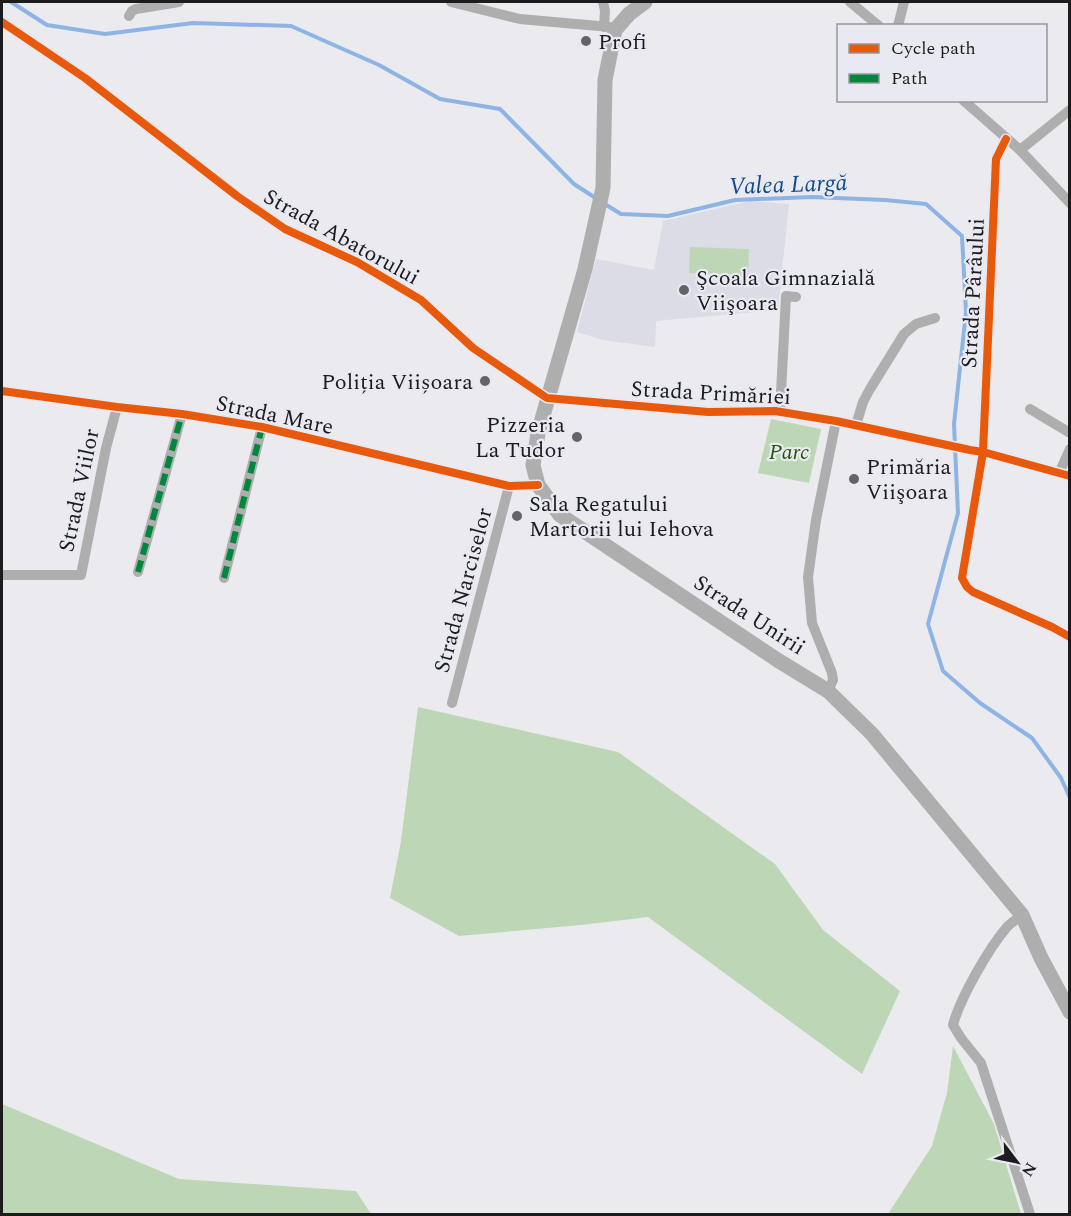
<svg xmlns="http://www.w3.org/2000/svg" width="1071" height="1216" viewBox="0 0 1071 1216" font-family="Spectral,serif">
	<rect width="100%" height="100%" fill="#eaeaef"/>
	<polygon fill="#dbdce6" points="750,201 789,204 778,310 656,321 655,347 603,340 577,332 596,259 654,270 663,221"/>
	<g fill="#bdd7b6">
		<polygon points="690,247 749,249 748,275 689,273"/>
		<polygon points="771,419 821,429 809,483 758,473"/>
		<polygon points="418,707 618,752 775,864 823,930 900,991 862,1074 648,917 581,925 459,936 390,898 401,841"/>
		<polygon points="953,1046 994,1124 1021,1214 888,1214 932,1146 947,1093"/>
		<polygon points="2,1104 179,1179 356,1191 371,1214 2,1214"/>
	</g>
	<g fill="none" stroke-linecap="round" stroke-linejoin="round">
		<g stroke="#8db4e5" stroke-width="4">
			<polyline points="11,2 47,25 105,34 193,23 291,26 379,65 440,99 500,109 574,184 597,199"/>
			<polyline points="603,203 621,214 668,216 735,200 812,197 885,200 926,204 962,236 966,312 954,424 958,513 928,624 943,671 980,703 1032,738 1061,778 1070,798"/>
		</g>
		<g stroke="#afaeae" stroke-width="10">
			<polyline points="451,2 520,19 610,27 615,30"/>
			<polyline points="603,2 605,11 604,27"/>
			<polyline points="850,2 879,26"/>
			<polyline points="129,16 132,11 136,9 179,2"/>
			<polyline points="2,22 85,78 237,196 285,229 357,262 421,300 473,348 547,398 708,412 775,411 836,421 970,450 983,452 1070,476"/>
			<polyline points="898,26 904,2"/>
			<polyline points="963,100 1020,150 1070,203"/>
			<polyline points="1006,139 996,159 983,452 962,578 967,587 973,592 1052,627 1070,637"/>
			<polyline points="1020,150 1070,110"/>
			<polyline points="2,391 117,407 182,414 262,427 509,486 538,485"/>
			<polyline points="1030,409 1070,433"/>
			<polyline points="780,412 786,296 796,297"/>
			<polyline points="856,425 863,402 870,389 904,334 916,324 935,318"/>
			<polyline points="1059,473 1070,449"/>
			<polyline points="138,572 182,414"/>
			<polyline points="2,575 81,575 106,448 117,407"/>
			<polyline points="224,578 262,427"/>
			<polyline points="828,691 833,680 832,673 812,623 808,577 816,520 836,421"/>
			<polyline points="452,703 509,486"/>
			<path d="M1022,915C1017,919 1011,923 1007,927C989,948 960,998 953,1025L961,1038L981,1063L1030,1214"/>
		</g>
		<polyline stroke="#aeaeae" stroke-width="15" points="645,2 629,14 615,30 605,80 603,188 585,269 538,433 533,465 538,485 560,515 779,661 828,691 872,734 1022,915 1041,958 1070,1012"/>
		<g stroke="#00873e" stroke-width="6" stroke-dasharray="12 6" stroke-linecap="butt">
			<polyline points="138,572 182,414"/>
			<polyline points="224,578 262,427"/>
		</g>
		<g stroke="#e8e9f1" stroke-width="11">
			<g id="cycleway">
				<polyline points="2,22 85,78 237,196 285,229 357,262 421,300 473,348 547,398 708,412 775,411 836,421 970,450 983,452 1070,476"/>
				<polyline points="1006,139 996,159 983,452 962,578 967,587 973,592 1052,627 1070,637"/>
				<polyline points="2,391 117,407 182,414 262,427 509,486 538,485"/>
			</g>
		</g>
		<use href="#cycleway" stroke="#e8590c" stroke-width="8"/>
	</g>
	<g fill="#646468" stroke="#e8e9f1" stroke-width="2">
		<circle cx="586" cy="41" r="6"/>
		<circle cx="684" cy="290" r="6"/>
		<circle cx="485" cy="381" r="6"/>
		<circle cx="577" cy="437" r="6"/>
		<circle cx="854" cy="479" r="6"/>
		<circle cx="517" cy="516" r="6"/>
	</g>
	<g text-anchor="middle" stroke-width="4.5" stroke-linejoin="round" paint-order="stroke">
		<g font-size="22" fill="#1c1c1f" stroke="#e8e9f1" text-anchor="start">
			<text x="598" y="49">Profi</text>
			<text x="696" y="285">Şcoala Gimnazială<tspan x="696" dy="25">Viişoara</tspan></text>
			<text x="473" y="389" text-anchor="end">Poliția Viișoara</text>
			<text x="565" y="432" text-anchor="end">Pizzeria<tspan x="565" dy="25">La Tudor</tspan></text>
			<text x="866" y="474">Primăria<tspan x="866" dy="25">Viişoara</tspan></text>
			<text x="529" y="511">Sala Regatului<tspan x="529" dy="25">Martorii lui Iehova</tspan></text>
		</g>
		<g font-size="22" fill="#1c1c1f" stroke="#e8e9f1">
			<text transform="translate(342 236) rotate(29)" y="8">Strada Abatorului</text>
			<text transform="translate(972 293) rotate(-87)" y="8">Strada Pârâului</text>
			<text transform="translate(711 392) rotate(3)" y="8">Strada Primăriei</text>
			<text transform="translate(275 414) rotate(12)" y="8">Strada Mare</text>
			<text transform="translate(78 490) rotate(-78)" y="8">Strada Viilor</text>
			<text transform="translate(462 590) rotate(-75)" y="8">Strada Narciselor</text>
			<text transform="translate(750 614) rotate(33)" y="8">Strada Unirii</text>
		</g>
		<g font-size="22" font-style="italic" fill="#235505" stroke="#e8e9f1">
			<text x="789" y="459">Parc</text>
		</g>
		<g font-size="24" font-style="italic" fill="#124b8a" stroke="#e8e9f1">
			<text transform="translate(788 184) rotate(-2)" y="8">Valea Largă</text>
		</g>
	</g>
	<rect width="1071" height="1216" fill="none" stroke="#1c1c1f" stroke-width="6"/>
	<rect x="837" y="24" width="210" height="78" fill="#e8e9f1" stroke="#96979d" stroke-width="1.5"/>
	<rect x="849" y="44" width="30" height="9" fill="#e8590c" stroke="#96979d" stroke-width="1.5"/>
	<text x="891" y="54" font-size="18" fill="#1c1c1f">Cycle path</text>
	<rect x="849" y="74" width="30" height="9" fill="#00873e" stroke="#96979d" stroke-width="1.5"/>
	<text x="891" y="84" font-size="18" fill="#1c1c1f">Path</text>
	<g transform="translate(1017 1162) rotate(122)" stroke="#e8e9f1" stroke-width="4.5" paint-order="stroke">
	<path d="M0-4.5L10 22L0 15L-10 22Z" fill="#1c1c1f"/>
	<text y="-9" font-size="16" font-weight="bold" text-anchor="middle" fill="#1c1c1f">N</text>
	</g>
</svg>
